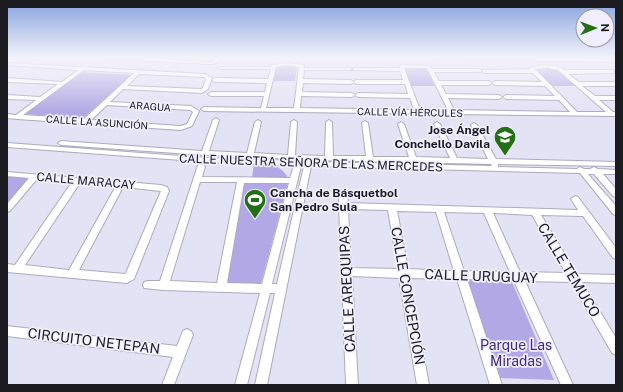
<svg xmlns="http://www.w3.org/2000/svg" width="623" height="392" viewBox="0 0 623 392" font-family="'Public Sans',sans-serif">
	<rect width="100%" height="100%" fill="#e4e2f5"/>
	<g fill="#b1a8e5">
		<polygon points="275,66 297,67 295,81 272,81"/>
		<polygon points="404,68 426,68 435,86 411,86"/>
		<polygon points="535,68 557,69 576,86 551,86"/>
		<polygon points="82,72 132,75 83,118 25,114"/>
		<path d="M254,164C268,164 281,164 288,178H252Z"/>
		<polygon points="7,174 35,177 7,209"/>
		<polygon points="244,182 288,183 261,283 226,283"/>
		<polygon points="467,280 512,282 554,380 499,378"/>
	</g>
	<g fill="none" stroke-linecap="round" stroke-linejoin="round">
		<g stroke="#acaabc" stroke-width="2">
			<g id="minor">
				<polygon points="108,58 139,58 211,62 213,61 215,58 219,58 217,63 211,64 110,59"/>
				<polygon points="434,58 607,59 616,60 616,62 436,59"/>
				<path d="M7,63L205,74L212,78L208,89L202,93L123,89L110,102L191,106L199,111L192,126L181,130L17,119L7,118V114L16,115L36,100L7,99V95L40,97L58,84L7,82V78L62,82L78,70L7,65ZM84,70L134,73L84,119L23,115ZM139,74L204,77L206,79L203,88L201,89L127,86ZM107,105L190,110L193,112L187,124L181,126L91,120Z"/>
				<path d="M286,63L304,65V68H351V70H304L303,79L351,80L354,82L356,80H403L400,71L353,70V68H400V66L402,65L429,66L432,69H479L481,70V72H434L439,81H489L492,83L489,85H441L446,94L499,95L502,97L499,99L448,98L454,110L570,112L559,100L506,99L503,97L506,95L555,96L545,86L495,85L492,83L495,81L542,82L533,73H485L483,72V70L530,69V68C538,64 557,64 565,70H612L614,71V73L568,74L579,82H616V86H582L595,96H616V100H599L613,112H616V116L204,111L201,109L204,107L261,108L264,96H211L208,94L211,92H265L267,83L215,82L212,80L215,78L268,79L271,69H220L218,68V67H271L272,65ZM286,65L299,67L294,108H266L276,67ZM404,68H427L448,110H420ZM548,68L558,70L606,112H577L535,69ZM354,82L356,84H405L408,94L358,93L355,95L358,97L410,98L414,110L300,108L301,96L352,97L355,95L352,93L302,92L303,83L351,84Z"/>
				<path d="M216,118L219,120L209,151L247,153L255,122L258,120L261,122L254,153L288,155L291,122L294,120L297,122L295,155L325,156L326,122L329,120L332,122L333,156H366L362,123L365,121L368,123L373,157H409L398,124L401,122L404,124L416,157L450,158L434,124L437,122L440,124L457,158L488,159L471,125L474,123L477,125L496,159L616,162V166L498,164V167L577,169L580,167L584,169H590L594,167L598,169L616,170V174H603L616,189V197L613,196L594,174H588L616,206V215L613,214L580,173L311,166L267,385H255L275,293H270L247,385H235L260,293L163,290L144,288L143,285L144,282L148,281H160L198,165H204L205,167L202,177L290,178L294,166L208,162L7,147V143L208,158L295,161L296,159L205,155L61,145L58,143L61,141L202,151L213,120ZM312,160L491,164L492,166L312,162ZM301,166H304L277,284H272ZM200,182H237L217,283L170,281ZM244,183H289L262,284L227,283Z"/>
				<path d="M7,172L161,185L167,187L169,191L134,279L127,283L7,272V264L15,265L72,182L37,179L10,211L7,212V204L29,178L7,176ZM80,183L116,186L69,270L25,265ZM123,187L161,191L126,273L125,274L79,270Z"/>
				<path d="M343,190L347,193L348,203L578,210L571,199L575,196L578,197L616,248V259L613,258L583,216L541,215L577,274L616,275V283L582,282L616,338V355L612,353L571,282L525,281L573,385H561L514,281L467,279L502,385H490L457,279L409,278L429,385H417L399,278L352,276L358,385H346L339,206V193ZM348,209L388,210L398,269L351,268ZM397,211L436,212L454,271L408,269ZM444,212L484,213L510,272L464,271ZM493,213L532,215L566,273L520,272Z"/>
				<polygon points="7,326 177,346 183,331 187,329 191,331 193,335 174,385 162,385 173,357 7,336"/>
			</g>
		</g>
		<use href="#minor" fill="#fff" fill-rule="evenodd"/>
	</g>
	<linearGradient id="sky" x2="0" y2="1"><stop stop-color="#86a2de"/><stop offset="0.51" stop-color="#f3f2fa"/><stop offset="1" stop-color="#f3f2fa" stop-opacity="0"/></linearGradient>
	<rect width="623" height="113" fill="url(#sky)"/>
	<defs>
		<g id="school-pin" transform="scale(1.15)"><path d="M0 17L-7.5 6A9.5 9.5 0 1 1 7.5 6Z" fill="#236f13" stroke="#f1efff"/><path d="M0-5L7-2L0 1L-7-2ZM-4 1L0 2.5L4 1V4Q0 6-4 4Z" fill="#fff"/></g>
		<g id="stadium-pin" transform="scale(1.15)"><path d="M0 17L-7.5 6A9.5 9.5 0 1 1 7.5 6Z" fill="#236f13" stroke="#f1efff"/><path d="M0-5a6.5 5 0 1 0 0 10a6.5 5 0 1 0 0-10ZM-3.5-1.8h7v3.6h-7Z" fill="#fff"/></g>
	</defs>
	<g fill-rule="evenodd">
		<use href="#school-pin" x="505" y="137"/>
		<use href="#stadium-pin" x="255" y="200"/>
	</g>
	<g text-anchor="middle" stroke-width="3.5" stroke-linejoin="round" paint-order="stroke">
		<g font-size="10" fill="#1b1a21" stroke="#f1efff">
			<text transform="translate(150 106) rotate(4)" y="4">ARAGUA</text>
			<text transform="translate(410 112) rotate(1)" y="4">CALLE VÍA HÉRCULES</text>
			<text transform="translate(97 122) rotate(4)" y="4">CALLE LA ASUNCIÓN</text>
		</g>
		<g font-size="12" font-weight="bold" fill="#1b1a21" stroke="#f1efff" text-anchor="end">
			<text x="490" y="134">Jose Ángel<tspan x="490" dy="14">Conchello Davila</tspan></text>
			<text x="270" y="197" text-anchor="start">Cancha de Básquetbol<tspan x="270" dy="14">San Pedro Sula</tspan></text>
		</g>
		<g font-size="12" fill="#1b1a21" stroke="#f1efff">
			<text transform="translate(311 163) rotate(2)" y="4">CALLE NUESTRA SEÑORA DE LAS MERCEDES</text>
			<text transform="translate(86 181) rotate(5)" y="4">CALLE MARACAY</text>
		</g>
		<g font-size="14" fill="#1b1a21" stroke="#f1efff">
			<text transform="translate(569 270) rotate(59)" y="5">CALLE TEMUCO</text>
			<text transform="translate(481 276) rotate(2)" y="5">CALLE URUGUAY</text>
			<text transform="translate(347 289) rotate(-93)" y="5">CALLE AREQUIPAS</text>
			<text transform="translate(408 296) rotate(80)" y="5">CALLE CONCEPCIÓN</text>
			<text transform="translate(94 341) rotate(7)" y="5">CIRCUITO NETEPAN</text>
		</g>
		<g font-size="14" fill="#412a7e" stroke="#f1efff">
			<text x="516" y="350">Parque Las<tspan x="516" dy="16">Miradas</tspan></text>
		</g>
	</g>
	<rect width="623" height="392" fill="none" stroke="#1b1a21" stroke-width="16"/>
	<g transform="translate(595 28) rotate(89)"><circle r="19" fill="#f1efff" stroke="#9b9aa6"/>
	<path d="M0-3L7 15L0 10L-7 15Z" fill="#236f13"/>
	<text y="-6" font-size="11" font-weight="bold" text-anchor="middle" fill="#1b1a21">N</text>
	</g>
</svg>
